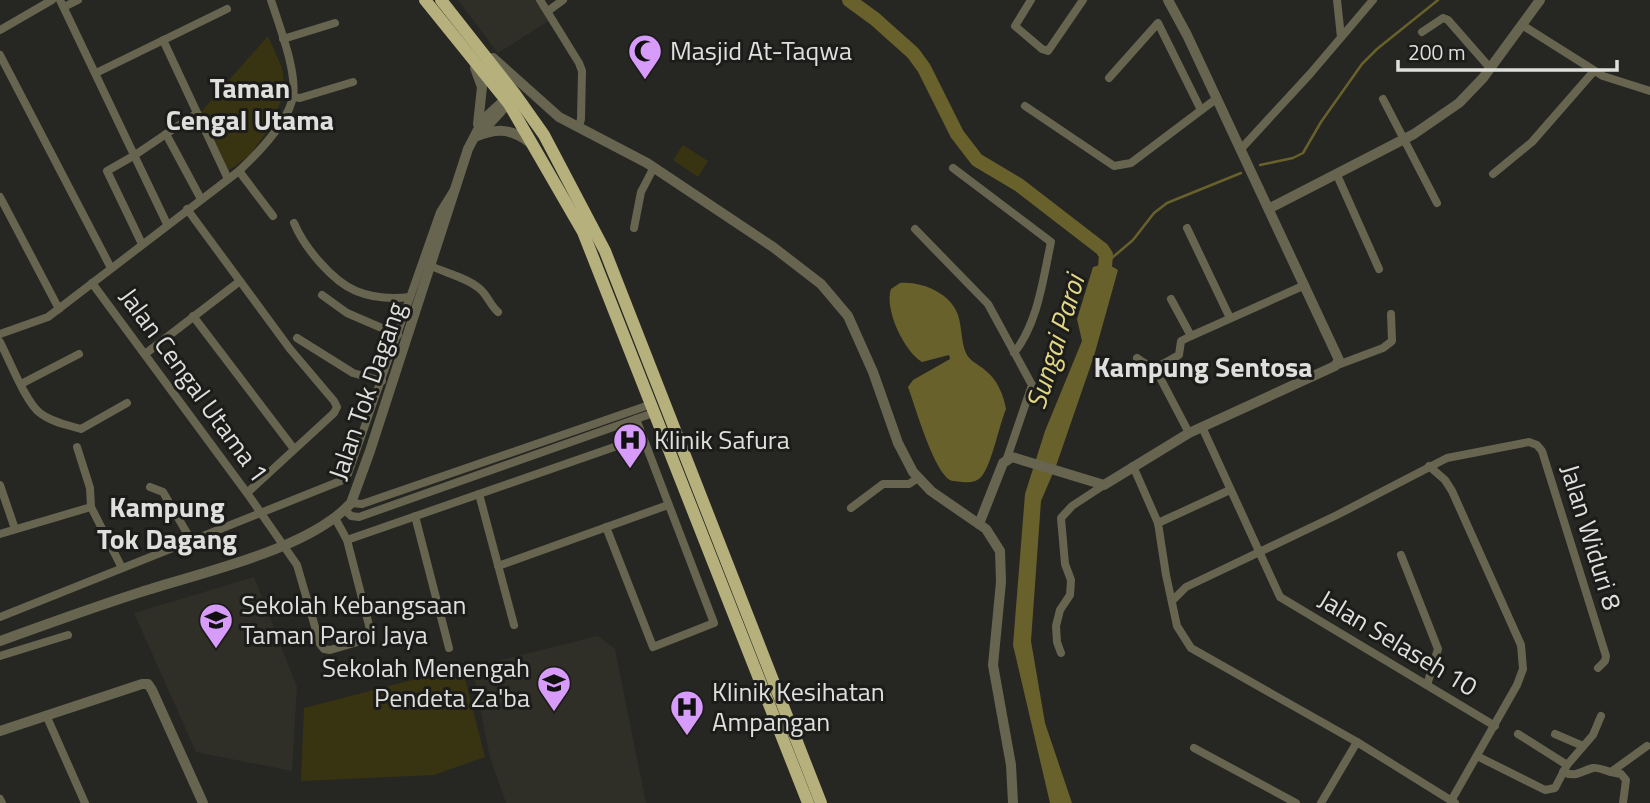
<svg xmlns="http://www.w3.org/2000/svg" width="1650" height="803" viewBox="0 0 1650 803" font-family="'Titillium Web',sans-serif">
	<rect width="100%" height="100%" fill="#262623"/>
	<g fill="#302f27">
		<polygon points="458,0 535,0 550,20 498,53"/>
		<polygon points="254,577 297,687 292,771 196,752 134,613"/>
		<polygon points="598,636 615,649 646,803 506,803 490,758 472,667"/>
	</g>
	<g fill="#383412">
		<polygon points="268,36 282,68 285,92 268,130 250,155 228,171 201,112"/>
		<polygon points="683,145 708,161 698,177 673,160"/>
		<polygon points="462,667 485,757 434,775 301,781 304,708"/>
	</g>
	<g fill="#68612b">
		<polygon points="1106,263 1118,270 1094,356 1056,466 1041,501 1031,641 1045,723 1072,803 1050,803 1013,645 1025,494 1045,431 1082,341 1077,319 1093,267"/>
		<path d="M900,283C921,281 951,293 958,315C962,327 961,342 966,353C969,361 980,365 986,371C997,379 1004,396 1006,409C999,426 992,463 982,476C977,482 970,483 962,482C956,481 951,482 947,478C931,462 916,409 908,387L913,380L950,359L949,355L922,362C904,351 884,309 891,289Z"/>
	</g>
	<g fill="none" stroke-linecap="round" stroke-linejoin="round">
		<g stroke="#68612b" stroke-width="2.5">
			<polyline points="1260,165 1293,158 1303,153 1321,122 1362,64 1377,49 1438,0"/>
			<polyline points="1106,263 1133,240 1154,213 1167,203 1241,173"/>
		</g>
		<polyline stroke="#68612b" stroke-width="14" points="849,0 875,19 913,53 924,68 957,134 977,160 1019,185 1102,249 1106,255 1104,279"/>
		<g stroke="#67654f" stroke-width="8">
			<polyline points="60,0 167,224"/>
			<polyline points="540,0 579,63 582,71 581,119 579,127"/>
			<polyline points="1031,0 1015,26 1042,49 1048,51 1083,0"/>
			<polyline points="1337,0 1341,37"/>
			<polyline points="64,7 78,0"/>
			<polyline points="548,11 563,0"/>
			<polyline points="1522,25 1603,76 1650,91"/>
			<polyline points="0,30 52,0"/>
			<polyline points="1422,32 1443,18 1448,20 1490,68"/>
			<polyline points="283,39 335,23"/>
			<polyline points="163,40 228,179"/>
			<polyline points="0,55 111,268"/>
			<polyline points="96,73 227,9"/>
			<polyline points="1109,78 1158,23 1201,110"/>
			<polyline points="293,97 300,98 353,82"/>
			<polyline points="1383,99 1437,203"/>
			<polyline points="1025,106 1114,166 1131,163 1216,99"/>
			<polyline points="166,134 201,199"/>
			<polyline points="1240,150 1310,74 1373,0"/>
			<path d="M953,168L1051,242C1043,279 1038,323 1014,353"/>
			<polyline points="239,171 273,216"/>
			<polyline points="1493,174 1532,142 1594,71"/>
			<polyline points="1337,175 1379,269"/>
			<polyline points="0,197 59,309"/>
			<polyline points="187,209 290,349 334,401 337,407 334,413 247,493"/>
			<path d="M294,223C304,247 332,281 356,291C373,298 393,299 410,297"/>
			<polyline points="634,228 641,192 654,167"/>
			<polyline points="1187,228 1230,318"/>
			<polyline points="915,229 988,304 1032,385 1007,458"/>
			<polyline points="142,244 107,171 135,155 197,113"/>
			<path d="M431,266C446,273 468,278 480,289C488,296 490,305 498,312"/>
			<polyline points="92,283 247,493 297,565 320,644 324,649 330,650 368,639 371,633 347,540 335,518"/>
			<polyline points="322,295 347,313 398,335"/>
			<polyline points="1171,299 1191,336"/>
			<polyline points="193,316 294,449"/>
			<path d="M0,334L48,317L239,171C257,154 289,121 293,96C297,71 279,25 271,0"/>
			<polyline points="297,338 353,373 382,381"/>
			<path d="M0,342C9,359 26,403 40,413C51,422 68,425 81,429L127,403"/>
			<polyline points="145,354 240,281"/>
			<path d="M1137,358C1156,373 1160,365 1179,355L1181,341L1191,336L1305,285"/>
			<polyline points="1335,366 1383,348 1392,341 1391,314"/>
			<polyline points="1155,368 1189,433"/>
			<polyline points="21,384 79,354"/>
			<polyline points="1202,427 1280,597 1495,726"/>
			<polyline points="77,447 90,488 91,507 122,568"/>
			<polyline points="1133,466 1158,523 1166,575 1177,626 1191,648 1357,742 1455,803"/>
			<polyline points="1429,466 1445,480 1452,491 1521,645 1523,669 1517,685 1451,801"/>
			<polyline points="0,485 15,529"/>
			<polyline points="150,487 163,492 191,540"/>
			<polyline points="479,494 514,625"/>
			<polyline points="351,503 362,504 652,404"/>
			<polyline points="851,508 883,484 909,484 918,478"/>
			<polyline points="345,510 351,516 359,517 656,412"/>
			<polyline points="415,516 449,648"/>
			<polyline points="1158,523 1230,490"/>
			<polyline points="606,527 653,647 714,623 636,419"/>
			<polyline points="0,534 91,507"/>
			<polyline points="347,540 643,437"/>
			<polyline points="1401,555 1438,649 1427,685"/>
			<polyline points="498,566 668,505"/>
			<polyline points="1173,600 1186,587 1337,515 1447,458 1529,442 1537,445 1542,451 1606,656 1605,661 1598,668"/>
			<polyline points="0,617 343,480 348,474 440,212 453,191"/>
			<polyline points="1061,653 1057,642 1056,626 1060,610 1070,595 1071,580 1065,564 1061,518 1072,506 1104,485"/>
			<polyline points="0,656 68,635"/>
			<polyline points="46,715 85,803"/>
			<polyline points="1518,734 1567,765"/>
			<polyline points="1555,734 1583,746"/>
			<polyline points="1194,748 1296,803"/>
			<polyline points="1477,756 1545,790 1555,788 1567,765 1593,735 1601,716"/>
			<path d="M1563,772C1576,778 1581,771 1593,768C1598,767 1606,771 1611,772L1647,746"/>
			<polyline points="1611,772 1621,774 1626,780 1623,803"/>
			<polyline points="0,799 2,803"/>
			<polyline points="1321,803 1357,742"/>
		</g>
		<g stroke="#67654f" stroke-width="10">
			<polyline points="493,58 559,117 647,163 773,247 821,284 848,316 873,372 898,443 913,472 931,491 986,529 1000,551 1001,582 993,665 1011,765 1013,803"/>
			<polyline points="475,68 482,87 478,124"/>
			<polyline points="478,132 488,125 512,99"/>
			<path d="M475,137C496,128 510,128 529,142"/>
			<polyline points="1270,208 1414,134 1459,103 1483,78 1540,0"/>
			<polyline points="979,524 1003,463 1012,457 1104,485 1189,433 1335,366 1339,360 1187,35 1168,0"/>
			<path d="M0,641C47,624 94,607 141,592C202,572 308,550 351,503L370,451L468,149L483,120L508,97"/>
			<polyline points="0,731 142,684 148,684 152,690 203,803"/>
		</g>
		<g stroke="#b6b07c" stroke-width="12">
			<polyline points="425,0 509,104 583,232 808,803"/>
			<polyline points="441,0 515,94 544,135 605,251 821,803"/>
		</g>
	</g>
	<defs>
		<g id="mosque-pin" transform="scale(1.75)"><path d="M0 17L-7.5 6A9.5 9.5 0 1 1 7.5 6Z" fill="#d79bf9" stroke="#1c1c1a"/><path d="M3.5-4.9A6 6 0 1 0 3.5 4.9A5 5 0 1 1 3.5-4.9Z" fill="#111"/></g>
		<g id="hospital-pin" transform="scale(1.75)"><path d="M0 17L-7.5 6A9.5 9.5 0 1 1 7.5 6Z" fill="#d79bf9" stroke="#1c1c1a"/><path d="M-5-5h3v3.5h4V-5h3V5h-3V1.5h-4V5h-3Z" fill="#111"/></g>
		<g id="school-pin" transform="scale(1.75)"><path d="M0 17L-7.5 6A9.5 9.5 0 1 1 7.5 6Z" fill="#d79bf9" stroke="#1c1c1a"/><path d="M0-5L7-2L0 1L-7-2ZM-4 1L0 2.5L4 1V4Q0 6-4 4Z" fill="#111"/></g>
	</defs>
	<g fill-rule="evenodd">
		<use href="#mosque-pin" x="645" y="51"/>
		<use href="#hospital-pin" x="630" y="440"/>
		<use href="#school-pin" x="216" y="620"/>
		<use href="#school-pin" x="554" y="683"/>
		<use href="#hospital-pin" x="687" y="707"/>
	</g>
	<g text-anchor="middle" stroke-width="6" stroke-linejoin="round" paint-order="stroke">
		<g font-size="26" fill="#dfdfdd" stroke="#1c1c1a" text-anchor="start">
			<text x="670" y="60">Masjid At-Taqwa</text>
			<text x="654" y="449">Klinik Safura</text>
			<text x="241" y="614">Sekolah Kebangsaan<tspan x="241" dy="30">Taman Paroi Jaya</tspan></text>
			<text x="530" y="677" text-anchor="end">Sekolah Menengah<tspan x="530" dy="30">Pendeta Za'ba</tspan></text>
			<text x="712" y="701">Klinik Kesihatan<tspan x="712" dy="30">Ampangan</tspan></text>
		</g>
		<g font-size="26" fill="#dfdfdd" stroke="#1c1c1a">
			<text transform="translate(194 385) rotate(54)" y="9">Jalan Cengal Utama 1</text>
			<text transform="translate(367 391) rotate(-71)" y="9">Jalan Tok Dagang</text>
			<text transform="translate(1591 537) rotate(73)" y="9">Jalan Widuri 8</text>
			<text transform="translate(1398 643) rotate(31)" y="9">Jalan Selaseh 10</text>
		</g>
		<g font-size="28" font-weight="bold" fill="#dfdfdd" stroke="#1c1c1a">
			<text x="250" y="98">Taman<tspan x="250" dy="32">Cengal Utama</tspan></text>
			<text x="1203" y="377">Kampung Sentosa</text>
			<text x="167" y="517">Kampung<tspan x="167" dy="32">Tok Dagang</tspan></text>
		</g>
		<g font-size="28" font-style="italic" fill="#e1d784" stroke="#1c1c1a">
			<text transform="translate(1055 342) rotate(-73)" y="10">Sungai Paroi</text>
		</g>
	</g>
	<path d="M1398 60v10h219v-10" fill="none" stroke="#dfdfdd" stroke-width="3.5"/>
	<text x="1408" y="60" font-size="21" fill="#dfdfdd" stroke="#1c1c1a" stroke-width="5" paint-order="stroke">200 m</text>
</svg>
